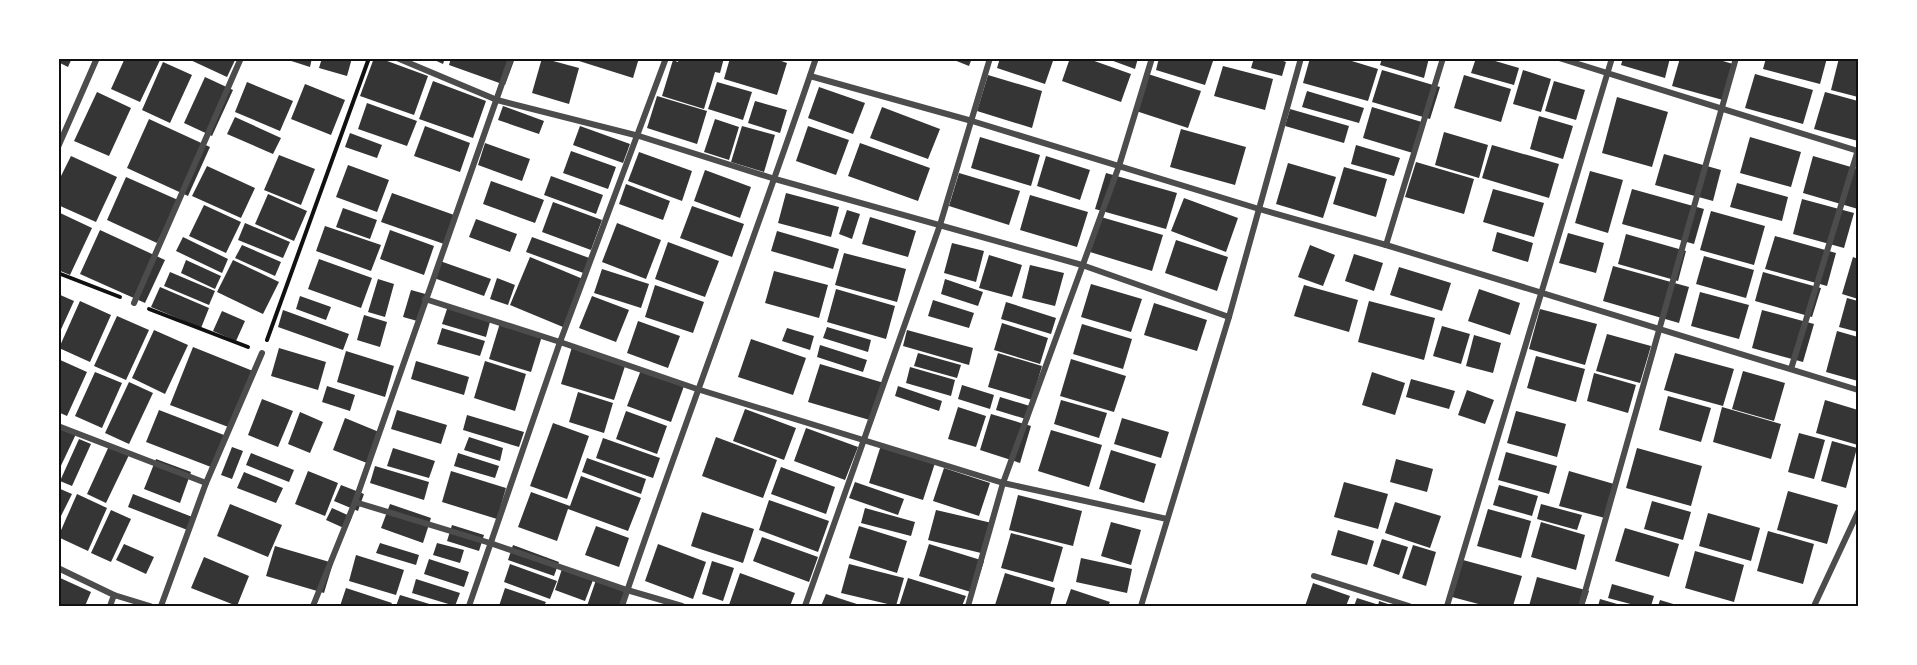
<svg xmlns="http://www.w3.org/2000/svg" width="1917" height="665" viewBox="0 0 1917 665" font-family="Signika,sans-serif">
	<rect width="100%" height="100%" fill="#fff"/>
	<g fill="#353535">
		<polygon points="58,58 72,58 68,67 58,62"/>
		<polygon points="125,58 161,58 140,102 111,89"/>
		<polygon points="186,58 236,58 227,77"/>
		<polygon points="282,58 312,58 310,67"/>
		<polygon points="322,58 352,58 347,76 319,68"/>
		<polygon points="374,58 379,58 428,76 414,115 360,96"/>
		<polygon points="430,58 445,58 443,64"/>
		<polygon points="451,58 515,58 505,85 449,65"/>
		<polygon points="542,58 579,68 569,104 532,93"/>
		<polygon points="579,58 639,58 633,78 579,61"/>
		<polygon points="679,58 724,58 720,73 715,72 704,109 662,96 673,60 678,62"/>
		<polygon points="730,58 773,58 787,63 777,95 724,79"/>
		<polygon points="949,58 972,58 969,66"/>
		<polygon points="1000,58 1054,58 1045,84 997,68"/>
		<polygon points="1070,58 1086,58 1131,74 1121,102 1062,81"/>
		<polygon points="1105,58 1138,58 1135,69"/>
		<polygon points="1159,58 1214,58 1205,85 1156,70"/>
		<polygon points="1254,58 1275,58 1286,62 1282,76 1251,68"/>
		<polygon points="1310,58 1342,58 1378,69 1368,101 1303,83"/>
		<polygon points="1382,58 1429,58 1424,78 1380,65"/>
		<polygon points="1476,58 1485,58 1519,68 1514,85 1471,73"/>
		<polygon points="1623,58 1670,58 1665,78 1621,65"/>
		<polygon points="1680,58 1713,58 1733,64 1723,100 1672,86"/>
		<polygon points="1766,58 1827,58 1820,84 1763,69"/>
		<polygon points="1839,58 1858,61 1858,97 1831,90"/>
		<polygon points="163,62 192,75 170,123 142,110"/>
		<polygon points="1223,66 1273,79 1265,110 1214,96"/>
		<polygon points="1382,70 1440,87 1430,119 1372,102"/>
		<polygon points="1523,70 1551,79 1541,112 1513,104"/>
		<polygon points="1148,74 1201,91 1188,128 1136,111"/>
		<polygon points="1755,74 1813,90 1803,124 1745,108"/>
		<polygon points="988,75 1042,91 1032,128 977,111"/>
		<polygon points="1464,75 1511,89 1501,122 1454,108"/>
		<polygon points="205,77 233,90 212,136 184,123"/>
		<polygon points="433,81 486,101 473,138 419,119"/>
		<polygon points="1554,81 1585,90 1576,120 1545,111"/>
		<polygon points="247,82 293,101 280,131 235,112"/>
		<polygon points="717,82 752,92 743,120 708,109"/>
		<polygon points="305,84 345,100 331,135 291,119"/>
		<polygon points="819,87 865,103 853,134 808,118"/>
		<polygon points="1307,91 1364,108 1359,123 1302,107"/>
		<polygon points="97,92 131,108 109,156 74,141"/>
		<polygon points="1825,92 1858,101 1858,141 1814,129"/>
		<polygon points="657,96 707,111 697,144 647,128"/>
		<polygon points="1617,97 1668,112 1652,167 1602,153"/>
		<polygon points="755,101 787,110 780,133 748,123"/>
		<polygon points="367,103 417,121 407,146 358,129"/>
		<polygon points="503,106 544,121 539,134 498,120"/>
		<polygon points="882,107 940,129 928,159 870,138"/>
		<polygon points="1372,107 1425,123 1416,154 1363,138"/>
		<polygon points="1290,109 1349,126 1344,143 1285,126"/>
		<polygon points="1539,116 1573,126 1563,159 1530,149"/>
		<polygon points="235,117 281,138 273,154 227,134"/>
		<polygon points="149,119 210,147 188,196 127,168"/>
		<polygon points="715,119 739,127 729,160 704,152"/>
		<polygon points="425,126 470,143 460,172 414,156"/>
		<polygon points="580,126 630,144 623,163 573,145"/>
		<polygon points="742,126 775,135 764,172 731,162"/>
		<polygon points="808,126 849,140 836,175 796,161"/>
		<polygon points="1181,129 1246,147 1235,185 1170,167"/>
		<polygon points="1444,132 1488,145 1479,178 1435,165"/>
		<polygon points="350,133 382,145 377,158 345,147"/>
		<polygon points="980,137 1040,155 1031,186 971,168"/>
		<polygon points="1750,137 1801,152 1791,187 1740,173"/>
		<polygon points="485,143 530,159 522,181 478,165"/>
		<polygon points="860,143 930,168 918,201 848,176"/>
		<polygon points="1356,145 1400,158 1394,176 1351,164"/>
		<polygon points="1492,145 1559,164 1549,198 1482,178"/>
		<polygon points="571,151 616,167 608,189 563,173"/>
		<polygon points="639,152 692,171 682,201 628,181"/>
		<polygon points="1664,154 1721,170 1713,201 1655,185"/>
		<polygon points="279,155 315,169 301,205 264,190"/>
		<polygon points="71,156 117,177 96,222 58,205 58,182"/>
		<polygon points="1046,156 1090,170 1080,200 1037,186"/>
		<polygon points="1813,156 1858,169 1858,209 1803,193"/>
		<polygon points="1416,162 1474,179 1464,214 1405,197"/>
		<polygon points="1288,163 1336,177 1323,218 1276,204"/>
		<polygon points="348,165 389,180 377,212 336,197"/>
		<polygon points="207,166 255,188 241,218 192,196"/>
		<polygon points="1344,167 1387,179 1376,217 1333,204"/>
		<polygon points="705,170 751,187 740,218 694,201"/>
		<polygon points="1590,171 1623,180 1608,233 1575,223"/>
		<polygon points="959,173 1020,191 1009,225 949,206"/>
		<polygon points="1106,173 1177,193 1166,229 1095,209"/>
		<polygon points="551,176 603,195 596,214 544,195"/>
		<polygon points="126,177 178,200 157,243 107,220"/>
		<polygon points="491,181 544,200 535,223 483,204"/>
		<polygon points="1737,183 1788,197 1782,221 1730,207"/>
		<polygon points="626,184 670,201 663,220 619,204"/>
		<polygon points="1493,189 1544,203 1534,237 1483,222"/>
		<polygon points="1632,189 1704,209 1694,244 1622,224"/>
		<polygon points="392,193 457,216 447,245 381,222"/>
		<polygon points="786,193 839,207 831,237 778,223"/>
		<polygon points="268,194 307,211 294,241 255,224"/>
		<polygon points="1030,195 1088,212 1077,247 1020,230"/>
		<polygon points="1184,198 1238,218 1226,252 1171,231"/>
		<polygon points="1802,199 1854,213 1844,248 1793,234"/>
		<polygon points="553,202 602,220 591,250 542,232"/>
		<polygon points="204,205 241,222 226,253 189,236"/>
		<polygon points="692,206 744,224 732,257 680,238"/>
		<polygon points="343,208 377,220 370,239 336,227"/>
		<polygon points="847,210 860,214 852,239 839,234"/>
		<polygon points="1711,211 1765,226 1754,265 1700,250"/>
		<polygon points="58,212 92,228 70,275 58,270"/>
		<polygon points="870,217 916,231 908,257 862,244"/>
		<polygon points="1101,217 1163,235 1152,271 1090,252"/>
		<polygon points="476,219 517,234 510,252 469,237"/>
		<polygon points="245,223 290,242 283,258 238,240"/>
		<polygon points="617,223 661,240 646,279 602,262"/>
		<polygon points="325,226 381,245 371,271 316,251"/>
		<polygon points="100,230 165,260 145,303 80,274"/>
		<polygon points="390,230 434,246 424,275 380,259"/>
		<polygon points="777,231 839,249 833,269 771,251"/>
		<polygon points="1497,232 1533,243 1528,262 1492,251"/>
		<polygon points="1568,233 1604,243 1596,273 1559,263"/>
		<polygon points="1626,234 1686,251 1678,281 1618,264"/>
		<polygon points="1775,236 1836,253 1827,286 1765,269"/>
		<polygon points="183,237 228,259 222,273 176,251"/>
		<polygon points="532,237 592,259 586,274 526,252"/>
		<polygon points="1176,240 1228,257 1217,291 1165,273"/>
		<polygon points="668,242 719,261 705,297 655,279"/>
		<polygon points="952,243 984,251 976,282 944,273"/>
		<polygon points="242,245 281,262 275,276 235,258"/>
		<polygon points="1310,245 1335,255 1323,286 1298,277"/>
		<polygon points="844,253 906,269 897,302 835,285"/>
		<polygon points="1354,254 1383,263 1374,291 1345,281"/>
		<polygon points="989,255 1022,265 1012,297 979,288"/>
		<polygon points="1704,256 1754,270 1746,298 1696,284"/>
		<polygon points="530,257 583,279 563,327 510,305"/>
		<polygon points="1853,257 1858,259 1858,299 1842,294"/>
		<polygon points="319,259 372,278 361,308 308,289"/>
		<polygon points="186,260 221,276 215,289 181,273"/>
		<polygon points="233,260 279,282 263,314 217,292"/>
		<polygon points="440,261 491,279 484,296 434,278"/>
		<polygon points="1030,265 1064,273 1055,306 1022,298"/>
		<polygon points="1613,266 1689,287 1679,323 1603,301"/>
		<polygon points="1399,267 1451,283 1442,311 1390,295"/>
		<polygon points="602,269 649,284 641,308 594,293"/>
		<polygon points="774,271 828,285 819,318 765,303"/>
		<polygon points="170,272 215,291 209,305 164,286"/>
		<polygon points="1763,272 1821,288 1812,317 1755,301"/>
		<polygon points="497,278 515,285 508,305 490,299"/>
		<polygon points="378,279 394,284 385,317 368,312"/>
		<polygon points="945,279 983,292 978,306 941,294"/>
		<polygon points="1091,284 1142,299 1131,332 1081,317"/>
		<polygon points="655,285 704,302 693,333 645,317"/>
		<polygon points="1304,285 1358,300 1349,332 1294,316"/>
		<polygon points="160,287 209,308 201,328 151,307"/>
		<polygon points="836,289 895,306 886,339 827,322"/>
		<polygon points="1479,289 1520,303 1510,335 1468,321"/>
		<polygon points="411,290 429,295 421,322 403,317"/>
		<polygon points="1700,292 1749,305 1739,339 1691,326"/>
		<polygon points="58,294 74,301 58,336"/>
		<polygon points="300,296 331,307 326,320 296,309"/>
		<polygon points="592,296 629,310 616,342 579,328"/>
		<polygon points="1847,298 1858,301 1858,332 1839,327"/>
		<polygon points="933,300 974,313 969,328 928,316"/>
		<polygon points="80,301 111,315 90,362 59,348"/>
		<polygon points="1369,301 1435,318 1424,360 1358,342"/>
		<polygon points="1006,302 1056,318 1051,334 1001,319"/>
		<polygon points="1154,303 1207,320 1197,351 1144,335"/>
		<polygon points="448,306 491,318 486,337 442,324"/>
		<polygon points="1540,309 1597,324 1585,365 1529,349"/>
		<polygon points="283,310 349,334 343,350 278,327"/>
		<polygon points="1762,310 1814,324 1803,362 1752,348"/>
		<polygon points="222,311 245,321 236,341 213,331"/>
		<polygon points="364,315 387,322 380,347 357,340"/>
		<polygon points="117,316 149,330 126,380 94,366"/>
		<polygon points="638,321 680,336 668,368 627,353"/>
		<polygon points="500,323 542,336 531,372 489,359"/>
		<polygon points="1002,323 1048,338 1040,364 994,350"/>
		<polygon points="1082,324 1132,339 1123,369 1073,354"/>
		<polygon points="1442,326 1470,334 1461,364 1433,356"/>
		<polygon points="827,327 871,340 868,352 823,338"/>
		<polygon points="442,328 485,341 480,356 437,344"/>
		<polygon points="787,328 814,336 810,350 782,341"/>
		<polygon points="154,330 188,345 165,394 132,378"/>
		<polygon points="907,330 973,348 969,365 903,346"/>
		<polygon points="1837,331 1858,337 1858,381 1826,372"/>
		<polygon points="1607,334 1651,346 1640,383 1596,371"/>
		<polygon points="1474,335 1501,343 1493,373 1466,366"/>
		<polygon points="751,339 806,358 793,395 738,377"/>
		<polygon points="820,345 867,360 863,372 817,357"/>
		<polygon points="193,347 253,371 231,428 170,405"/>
		<polygon points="572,347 626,363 614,400 561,384"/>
		<polygon points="279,348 326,362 318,390 271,376"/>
		<polygon points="346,351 394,366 385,397 337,382"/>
		<polygon points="918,353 961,365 957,378 914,366"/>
		<polygon points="998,353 1042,366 1032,400 988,387"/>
		<polygon points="1675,353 1734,369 1723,406 1664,390"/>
		<polygon points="1536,356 1585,369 1576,402 1527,388"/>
		<polygon points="58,359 87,372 67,416 58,412"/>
		<polygon points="1071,359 1126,376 1114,412 1060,396"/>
		<polygon points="416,361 469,377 464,395 411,379"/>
		<polygon points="485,361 526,374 515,411 474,398"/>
		<polygon points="820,364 884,383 873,421 808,402"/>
		<polygon points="910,367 955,380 951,396 906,383"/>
		<polygon points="641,370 684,386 671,422 627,406"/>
		<polygon points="1743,371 1785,383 1774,421 1732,409"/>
		<polygon points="95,372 122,383 102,428 75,416"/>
		<polygon points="1372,372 1405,383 1395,415 1362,405"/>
		<polygon points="1594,373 1636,385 1628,413 1587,401"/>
		<polygon points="1411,379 1455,391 1449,409 1406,397"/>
		<polygon points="129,382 153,393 129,444 105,433"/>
		<polygon points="962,385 994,395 990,409 958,399"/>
		<polygon points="327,386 355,395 350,411 322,402"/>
		<polygon points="898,386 942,401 939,411 895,396"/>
		<polygon points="1467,390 1494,400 1485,424 1458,415"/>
		<polygon points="578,392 613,403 604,433 569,422"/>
		<polygon points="1668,396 1711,408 1701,442 1659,430"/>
		<polygon points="1000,397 1033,407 1029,420 996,410"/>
		<polygon points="262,399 293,411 278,447 248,435"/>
		<polygon points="1061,400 1107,413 1099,438 1054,424"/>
		<polygon points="1825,400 1858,410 1858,445 1816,433"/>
		<polygon points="958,407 986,416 976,447 948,439"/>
		<polygon points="1722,407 1781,424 1771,459 1713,442"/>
		<polygon points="745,409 796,428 784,460 733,441"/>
		<polygon points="159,410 224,435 211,467 146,442"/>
		<polygon points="397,410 447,425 441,444 391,429"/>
		<polygon points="626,411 667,426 657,454 616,439"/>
		<polygon points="1516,411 1566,424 1557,457 1507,443"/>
		<polygon points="300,412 323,422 310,453 288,444"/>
		<polygon points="991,414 1031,426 1020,463 980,450"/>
		<polygon points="467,415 524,432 519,447 463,430"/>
		<polygon points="345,418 379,432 367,463 333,450"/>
		<polygon points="1122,418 1169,432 1161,458 1114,444"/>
		<polygon points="553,423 589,436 567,499 530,486"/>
		<polygon points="58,426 76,434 58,472"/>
		<polygon points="806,428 858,447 845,480 794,461"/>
		<polygon points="1051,430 1102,445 1089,487 1038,471"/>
		<polygon points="1799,433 1825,440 1814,479 1788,472"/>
		<polygon points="469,437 503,448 500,461 464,450"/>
		<polygon points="716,437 777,460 763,498 702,476"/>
		<polygon points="603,438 660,458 653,478 596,458"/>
		<polygon points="79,439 91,444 72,486 60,481"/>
		<polygon points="1832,441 1857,448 1846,488 1821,481"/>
		<polygon points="881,445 935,463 923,500 869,483"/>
		<polygon points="109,446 129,455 106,503 87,494"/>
		<polygon points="232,447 243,451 232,479 221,475"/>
		<polygon points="393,448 435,461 429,478 387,466"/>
		<polygon points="1637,448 1702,466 1691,506 1626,488"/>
		<polygon points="1111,450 1156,464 1144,503 1099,489"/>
		<polygon points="1506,452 1557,466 1549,494 1498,480"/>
		<polygon points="251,453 294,470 289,482 246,465"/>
		<polygon points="458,453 499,466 495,478 454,466"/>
		<polygon points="587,458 646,479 641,494 582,472"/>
		<polygon points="156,459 191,472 180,503 144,489"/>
		<polygon points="1396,459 1433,469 1427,492 1390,482"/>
		<polygon points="375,466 429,482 424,500 370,483"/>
		<polygon points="781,467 835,487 826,514 771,494"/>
		<polygon points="944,468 990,483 979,516 933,501"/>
		<polygon points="308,471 338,483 325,516 295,504"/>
		<polygon points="451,471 506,488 497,519 442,502"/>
		<polygon points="1569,471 1614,484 1605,518 1559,506"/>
		<polygon points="244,472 283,488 276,503 237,488"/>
		<polygon points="581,476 641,498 628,531 568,509 557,541 518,527 531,492 570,506"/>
		<polygon points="855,482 904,499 898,515 849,498"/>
		<polygon points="1344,482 1388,494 1378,529 1334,517"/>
		<polygon points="341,485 364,494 358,511 334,501"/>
		<polygon points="1499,485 1538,496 1532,516 1493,505"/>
		<polygon points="58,488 72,494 58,522"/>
		<polygon points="1788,491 1838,505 1827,544 1777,530"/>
		<polygon points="77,494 107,508 88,551 58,537"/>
		<polygon points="133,494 195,518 190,531 128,507"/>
		<polygon points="1018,495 1082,511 1073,546 1009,530"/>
		<polygon points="769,500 829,521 818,552 759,530"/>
		<polygon points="1652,501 1691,512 1683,540 1644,529"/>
		<polygon points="1395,502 1441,516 1430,548 1385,533"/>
		<polygon points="230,504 282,525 268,557 217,536"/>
		<polygon points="390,504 431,518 423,543 381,528"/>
		<polygon points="1541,504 1582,515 1577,530 1537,519"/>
		<polygon points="332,508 352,517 346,529 326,520"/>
		<polygon points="865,508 915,522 911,536 861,523"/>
		<polygon points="1488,509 1531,521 1521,558 1477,546"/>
		<polygon points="111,510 131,519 111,562 91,553"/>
		<polygon points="936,510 992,523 985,554 928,540"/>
		<polygon points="702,512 754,529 743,563 691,546"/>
		<polygon points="1708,513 1760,528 1751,561 1699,546"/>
		<polygon points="1111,522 1141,530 1131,565 1101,556"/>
		<polygon points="1541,522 1585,535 1576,570 1531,557"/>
		<polygon points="452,525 484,535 479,551 447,541"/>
		<polygon points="596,526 629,538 619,567 585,555"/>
		<polygon points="859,526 907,541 897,573 849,558"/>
		<polygon points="1625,528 1679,544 1669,577 1615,561"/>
		<polygon points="1338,530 1374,541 1367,565 1331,555"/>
		<polygon points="1768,531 1814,544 1803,584 1757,571"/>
		<polygon points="1011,533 1063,547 1053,582 1001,568"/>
		<polygon points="762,537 818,557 809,582 753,561"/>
		<polygon points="1382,539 1408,547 1399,575 1373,566"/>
		<polygon points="380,543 419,555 416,565 376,553"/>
		<polygon points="437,543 464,550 460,563 433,555"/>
		<polygon points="124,544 154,557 146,574 116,560"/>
		<polygon points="658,544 706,562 693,599 645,581"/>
		<polygon points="929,544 984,561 974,593 919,576"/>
		<polygon points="513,545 559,562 554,576 508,560"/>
		<polygon points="1413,545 1436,552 1426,586 1402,578"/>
		<polygon points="275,546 333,563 324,593 266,576"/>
		<polygon points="1695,551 1744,565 1734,602 1685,588"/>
		<polygon points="356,555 404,570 396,595 349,581"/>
		<polygon points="204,557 249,576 237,606 191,588"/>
		<polygon points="1081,558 1132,569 1127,593 1076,582"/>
		<polygon points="429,559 469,572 464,587 424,574"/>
		<polygon points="1463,560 1522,576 1513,606 1486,606 1452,597"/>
		<polygon points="712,561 734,568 723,601 702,594"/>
		<polygon points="510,564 557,581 550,599 504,582"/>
		<polygon points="849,564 904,578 896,606 841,593"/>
		<polygon points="562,569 593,580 585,601 555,590"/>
		<polygon points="740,573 795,593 790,606 729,605"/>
		<polygon points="1005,573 1055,588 1050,606 995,605"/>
		<polygon points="58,577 91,592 85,606 58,606"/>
		<polygon points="1537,577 1589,591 1584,606 1529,606"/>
		<polygon points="908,578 966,596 962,606 899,606"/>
		<polygon points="416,579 460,593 455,606 412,593"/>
		<polygon points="596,580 625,591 619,606 587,606"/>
		<polygon points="1313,583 1350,596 1346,606 1305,606"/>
		<polygon points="1612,584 1654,596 1651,606 1638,606 1608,598"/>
		<polygon points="346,588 392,603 390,606 340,606"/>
		<polygon points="505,588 546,602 544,606 499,606"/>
		<polygon points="1071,589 1110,602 1108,606 1065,606"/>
		<polygon points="826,594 863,606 821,606"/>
		<polygon points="400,595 436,606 396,606"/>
		<polygon points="1357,598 1376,604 1375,606 1354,606"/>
		<polygon points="1600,599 1624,606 1598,606"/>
		<polygon points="1660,600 1680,606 1658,606"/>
		<polygon points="1379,601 1394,606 1378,606"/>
	</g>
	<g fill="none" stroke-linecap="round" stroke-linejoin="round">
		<g stroke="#111" stroke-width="4">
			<polyline points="58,273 120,297"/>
			<polyline points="149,309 248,347"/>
			<polyline points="267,340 369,58"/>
		</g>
		<g stroke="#4c4c4c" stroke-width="6">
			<polyline points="397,58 497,100 639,136 775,179 1082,265 1229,317"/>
			<polyline points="1559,58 1858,151"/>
			<polyline points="810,76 972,121 1259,209 1386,245 1858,390"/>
			<polyline points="58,147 97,58"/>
			<polyline points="1386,245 1443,58"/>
			<polyline points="425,299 560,342 697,389 1003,483 1167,519"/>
			<polyline points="134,303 241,58"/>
			<polyline points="1791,369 1858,150"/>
			<polyline points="58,426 206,483"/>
			<polyline points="355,502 490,543 627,590 682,606"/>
			<polyline points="58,568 114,595 150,606"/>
			<polyline points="1314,576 1409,606"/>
			<polyline points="110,606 114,595"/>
			<polyline points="161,606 206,483 262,353"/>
			<polyline points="313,606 355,502 511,58"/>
			<polyline points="469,606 560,342 666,58"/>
			<path d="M622,606C684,423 754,242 816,58"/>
			<polyline points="805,606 940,225 990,58"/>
			<polyline points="968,606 1003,483 1119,166 1152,58"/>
			<polyline points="1141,606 1229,317 1301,58"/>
			<polyline points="1447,606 1612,58"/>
			<polyline points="1581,606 1736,58"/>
			<polyline points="1814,606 1858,512"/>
		</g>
	</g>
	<rect width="1917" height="665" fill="none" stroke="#ffffff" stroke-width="120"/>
	<rect x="60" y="60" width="1797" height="545" fill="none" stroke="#111" stroke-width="2"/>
</svg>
